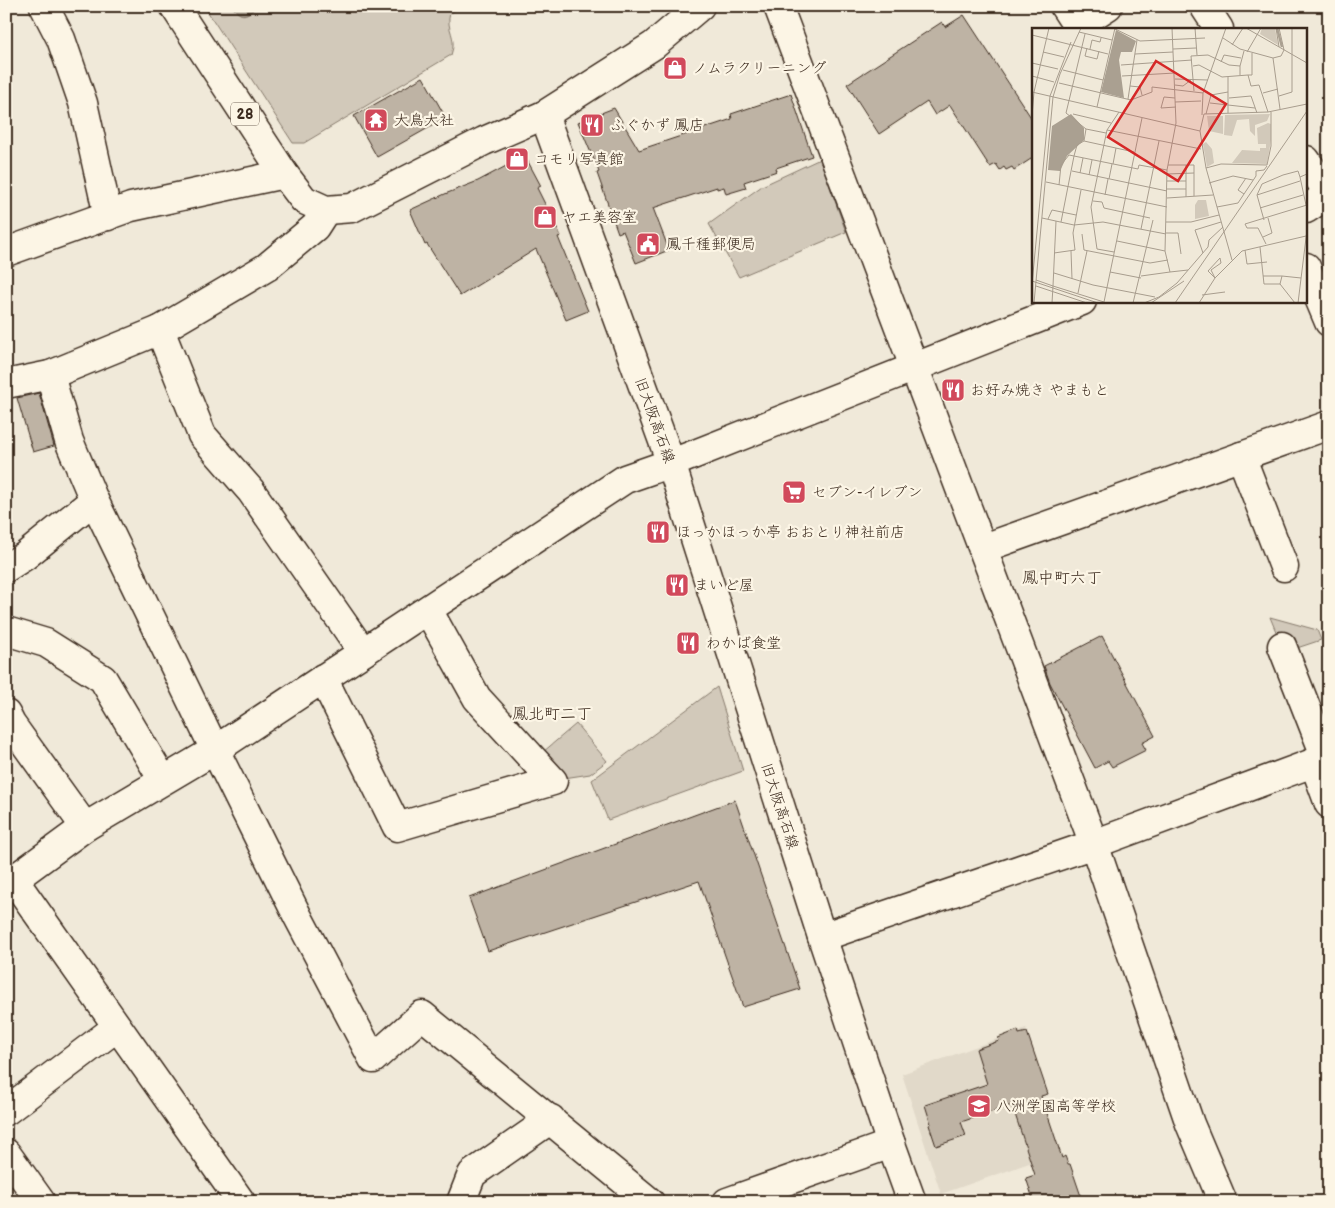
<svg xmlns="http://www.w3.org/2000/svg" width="1335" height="1208" viewBox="0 0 1335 1208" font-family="'Balsamiq Sans','Klee One',sans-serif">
	<rect width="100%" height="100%" fill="#f0e9d9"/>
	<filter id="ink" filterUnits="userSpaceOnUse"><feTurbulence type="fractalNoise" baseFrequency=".02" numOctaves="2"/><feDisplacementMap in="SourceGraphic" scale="10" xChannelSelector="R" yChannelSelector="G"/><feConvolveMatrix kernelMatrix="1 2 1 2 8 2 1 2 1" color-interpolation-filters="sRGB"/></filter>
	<g filter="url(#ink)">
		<polygon fill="#e1d9c9" points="1026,1028 1048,1094 1042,1096 1061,1152 941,1194 902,1074"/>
		<g fill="#d2c9ba" stroke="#867a6c">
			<path d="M204,6H464L450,13C445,30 458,36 451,55L304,143H293Z"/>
			<polygon points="820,159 846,232 739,277 709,224 762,186"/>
			<polygon points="1270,617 1317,630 1321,640 1291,650 1279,639"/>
			<polygon points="717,687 743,771 608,820 592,780"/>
			<polygon points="576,724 607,761 590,774 564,778 543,752"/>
		</g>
		<path fill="#aaa091" stroke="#7e7163" d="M232,6H257C247,16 241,19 232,6Z"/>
		<g fill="#beb3a4" stroke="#3b2a1e">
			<polygon points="964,15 1034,122 1034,157 1014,170 1012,167 1006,170 1004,167 1000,170 996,164 990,167 950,105 935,115 927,102 879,134 847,84 942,22 945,27"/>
			<polygon points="423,77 446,118 377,157 354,116"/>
			<polygon points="791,94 812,156 776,168 777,171 744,182 746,188 726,194 724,187 717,189 717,187 653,208 669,250 636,263 623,231 618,233 597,173 599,172 578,122 614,108 639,150 732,119 731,114"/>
			<polygon points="525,156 541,186 537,188 561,236 558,237 588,311 566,320 536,249 460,296 427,244 425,245 410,210 445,194 478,181"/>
			<polygon points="39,393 54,446 33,452 17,398"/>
			<polygon points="1102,636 1155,736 1142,743 1146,750 1112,767 1108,761 1095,768 1050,683 1044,666"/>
			<polygon points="735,800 800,989 743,1007 699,881 488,951 469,898"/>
			<polygon points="1018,1030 1019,1034 1027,1032 1048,1094 1041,1096 1048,1116 1062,1158 1065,1156 1068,1164 1070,1164 1083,1202 1034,1202 1026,1178 1035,1175 1012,1105 961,1122 966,1136 936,1146 929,1125 931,1124 925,1105 987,1084 976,1049 999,1041 998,1038"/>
		</g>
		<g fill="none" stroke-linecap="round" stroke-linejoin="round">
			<g stroke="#3b2a1e" stroke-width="31">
				<g id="minor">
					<polyline points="44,6 61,39 83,103 108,216"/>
					<polyline points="778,6 1094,844 1190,1124 1223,1202"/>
					<polyline points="1064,6 1079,29"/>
					<polyline points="1204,6 1219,29"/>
					<polyline points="1077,26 1108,6"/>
					<polyline points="544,115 654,45 700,6"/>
					<polyline points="1306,160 1329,194"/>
					<polyline points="1306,209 1329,194"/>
					<polyline points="6,252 131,207 284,174"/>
					<polyline points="1306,267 1329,322"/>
					<polyline points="160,330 202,435 251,491 363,652"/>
					<polyline points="50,375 69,441 94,500 215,750 298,917 373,1059 422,1015 650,1202"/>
					<polyline points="6,384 50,375 160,330 267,267 315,227 326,210"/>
					<polyline points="1241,456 1284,567"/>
					<polyline points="984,548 1329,425"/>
					<polyline points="6,568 25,556 94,500"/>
					<polyline points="6,631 46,643 103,679 163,780"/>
					<polyline points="1282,646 1326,758"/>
					<polyline points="323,678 397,827 553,781 477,698 428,610"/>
					<polyline points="6,714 11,724 85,827"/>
					<polyline points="1314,763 1329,804"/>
					<polyline points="14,880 241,1202"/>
					<polyline points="6,885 85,827 215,750 625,479 685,458 1082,301"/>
					<polyline points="822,937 1094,844 1329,757"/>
					<polyline points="6,1111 117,1027"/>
					<polyline points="6,1153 41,1202"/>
					<polyline points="461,1202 472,1174 551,1119"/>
					<polyline points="727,1202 891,1144"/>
				</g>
			</g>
			<g stroke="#3b2a1e" stroke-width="31">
				<polyline id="major" points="174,6 284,174 304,200 326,210 352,208 484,141 544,115 671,463 822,937 891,1144 912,1202"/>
			</g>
			<use href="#minor" stroke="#fcf5e5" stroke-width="28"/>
			<use href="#major" stroke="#fcf5e5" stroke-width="28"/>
		</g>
	</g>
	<defs>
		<g id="shop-square" transform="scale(1.25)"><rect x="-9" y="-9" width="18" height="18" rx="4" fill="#d1495b" stroke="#fcf5e5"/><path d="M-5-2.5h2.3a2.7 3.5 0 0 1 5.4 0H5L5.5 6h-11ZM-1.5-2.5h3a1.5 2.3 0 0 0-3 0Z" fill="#fff"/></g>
		<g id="temple-square" transform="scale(1.25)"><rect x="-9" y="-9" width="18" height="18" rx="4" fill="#d1495b" stroke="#fcf5e5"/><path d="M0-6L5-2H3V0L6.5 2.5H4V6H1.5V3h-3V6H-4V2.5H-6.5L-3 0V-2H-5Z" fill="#fff"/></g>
		<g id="restaurant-square" transform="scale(1.25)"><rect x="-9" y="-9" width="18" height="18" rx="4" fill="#d1495b" stroke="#fcf5e5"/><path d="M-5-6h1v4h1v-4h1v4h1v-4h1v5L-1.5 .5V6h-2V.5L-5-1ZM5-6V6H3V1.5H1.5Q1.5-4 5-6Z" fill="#fff"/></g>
		<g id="civic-square" transform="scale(1.25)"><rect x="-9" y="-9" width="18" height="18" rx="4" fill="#d1495b" stroke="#fcf5e5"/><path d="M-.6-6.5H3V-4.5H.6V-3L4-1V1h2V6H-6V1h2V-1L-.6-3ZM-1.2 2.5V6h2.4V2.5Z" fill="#fff"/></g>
		<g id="supermarket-square" transform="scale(1.25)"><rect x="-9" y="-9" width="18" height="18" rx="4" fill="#d1495b" stroke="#fcf5e5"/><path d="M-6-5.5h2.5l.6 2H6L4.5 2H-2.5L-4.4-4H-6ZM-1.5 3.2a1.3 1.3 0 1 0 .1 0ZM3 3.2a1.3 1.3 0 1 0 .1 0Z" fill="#fff"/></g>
		<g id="school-square" transform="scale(1.25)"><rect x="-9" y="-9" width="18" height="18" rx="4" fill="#d1495b" stroke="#fcf5e5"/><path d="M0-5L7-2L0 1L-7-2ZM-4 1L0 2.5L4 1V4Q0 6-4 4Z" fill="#fff"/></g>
	</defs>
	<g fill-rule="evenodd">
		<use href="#shop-square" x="675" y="68"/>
		<use href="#temple-square" x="376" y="120"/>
		<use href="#restaurant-square" x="592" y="125"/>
		<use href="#shop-square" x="517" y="159"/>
		<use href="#shop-square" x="545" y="217"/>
		<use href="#civic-square" x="648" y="244"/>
		<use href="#restaurant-square" x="953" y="390"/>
		<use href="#supermarket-square" x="794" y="492"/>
		<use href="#restaurant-square" x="658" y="532"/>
		<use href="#restaurant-square" x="677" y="585"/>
		<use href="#restaurant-square" x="688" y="643"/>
		<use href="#school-square" x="979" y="1106"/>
	</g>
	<g text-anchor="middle" stroke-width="4.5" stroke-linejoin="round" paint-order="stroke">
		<rect fill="#fcf5e5" stroke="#75675a" stroke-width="1" x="231" y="102.5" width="28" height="23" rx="4"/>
		<g font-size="14" font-weight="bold" fill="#3b2a1e">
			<text x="245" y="119">28</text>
		</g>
		<g font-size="15" fill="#3b2a1e" stroke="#fcf5e5" text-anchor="start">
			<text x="692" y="73">ノムラクリーニング</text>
			<text x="394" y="125">大鳥大社</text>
			<text x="610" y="130">ふぐかず 鳳店</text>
			<text x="534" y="164">コモリ写真館</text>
			<text x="562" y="222">ヤエ美容室</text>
			<text x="666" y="249">鳳千種郵便局</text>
			<text x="970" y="395">お好み焼き やまもと</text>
			<text x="812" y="497">セブン-イレブン</text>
			<text x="676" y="537">ほっかほっか亭 おおとり神社前店</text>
			<text x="694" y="590">まいど屋</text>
			<text x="706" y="648">わかば食堂</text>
			<text x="996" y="1111">八洲学園高等学校</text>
		</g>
		<g font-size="15" fill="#3b2a1e" stroke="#fcf5e5">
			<text transform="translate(655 420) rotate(70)" y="5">旧大阪高石線</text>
			<text transform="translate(780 806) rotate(72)" y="5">旧大阪高石線</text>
		</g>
		<g font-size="16" fill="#3b2a1e" stroke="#fcf5e5">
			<text x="1062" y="583">鳳中町六丁</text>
			<text x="552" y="719">鳳北町二丁</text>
		</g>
	</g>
	<g transform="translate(1032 28)">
		<rect width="275" height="275" fill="#f0e9d9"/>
		<path d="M230,0H243L246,17L228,6ZM238,86L235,93L223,97V108L218,103L217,91L205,92L200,108L192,107L193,87ZM175,88H191V106L177,103ZM236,95L239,96V112L235,136L200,135L210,122L228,123V120H234V116H226L225,100ZM174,114L180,121L182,135L175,139L171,116ZM166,172H174L177,188L163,191V177Z" fill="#d2c9ba"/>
		<path d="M84,2L104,13L100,24H89L87,32L92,70L69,64ZM39,86L52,100V112L35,128L28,143L16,142L20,98Z" fill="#aaa091"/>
		<path fill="none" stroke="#aaa091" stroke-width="2.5" d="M245,0L250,19"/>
		<path fill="none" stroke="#a89d8e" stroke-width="1" d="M81,0L108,13L173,10M163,0L165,27M214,0L275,35M244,0L247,19M47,4L80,12M53,6L34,85L54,101L74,105M0,7L76,26M191,10L208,21L241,30L248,81M200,17L211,0M55,20L53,28L65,31L67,23M58,21L60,12L68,14L69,10M141,21L164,20M11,24L32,29M215,24L229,0M103,26L141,24M241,30L249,28L252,22L247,0M189,34L192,27L209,30M0,35L26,41M89,37L160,32M161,38L167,37L190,49L216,47L219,58L227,57L236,84M208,38L212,23M31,42L71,52M216,47H220V25M0,48L22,54M90,48L143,45M143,51L176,52M27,55L99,72L120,64V59L171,65M143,57L151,58L159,52M98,58L108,59L110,67M162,63L159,28L176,27L197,37L208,38V47M0,64L168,103L172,86L236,84L275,76M231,65L246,61M247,68L260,64V0M143,70L132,69L129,80L144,79M197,70L219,68L225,85M96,71L105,12M143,74L169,73M178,75L223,80M65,79L83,0M196,85V49M41,86L79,95M174,86L179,67L196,64M170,87L171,65L194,0M0,88L2,64L17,0M75,102L169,121M168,103L174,140L200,232M52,113L102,124M81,136L84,120M136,137H162V168M154,137V169M174,140L189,136L235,137L239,118V84M40,143L135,163M48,145L51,130M135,146L162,145M57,147L60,132M268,149L274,177M77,151L80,136M135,153H154M14,154L135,179M177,155L201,148L221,152M27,157L29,137L37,127L42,128L45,117L52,113L54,101M135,161H154M212,166L206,162L214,150M73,167L76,151M225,167L230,156L251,147L266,143L268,149L275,146M135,170L181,167M61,173L70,174L72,180L118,190M185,179L206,175L224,148V143L232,142L235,138M228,180L271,167M10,190L42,197L71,194L134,206M16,191L20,182L44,187M232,192L225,167L268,153M24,193L21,258L72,274M29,194L42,128L106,141L107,137L135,142M134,194H159L187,187M109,201L127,113M134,205H146L149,226M50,206L52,222L118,235L136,232M231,209L240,205L236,190M85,213L133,223M234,216L226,200H215L213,196L275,177M228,219L232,256H248L250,248L269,250M213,222L215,236L235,234M39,223L40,251M82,224L65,221L59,179L75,102L87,84M22,225L43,222L41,205L49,162M171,225L163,202L189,194M188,230L189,235L179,242L183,250L176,243ZM78,244L109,250M138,244L156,242M22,245L61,257L123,269M109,248L138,244L133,223L135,142L144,95L140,0M231,248H250M183,250L210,223L274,208M4,252L21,258L20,275M0,253L66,275M0,256L18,68L39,14M248,256L263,275M4,258L55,275M46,265L55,223M170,267L193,264M72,274L110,90M2,275L21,69L28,46L49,0M101,275L121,192M112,275L127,269L145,255L176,219L177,212L191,199M119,275L152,253M143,275L275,83M167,275L183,250M266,275L275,202"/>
		<path fill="#d62828" fill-opacity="0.15" stroke="#d62828" stroke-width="2.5" d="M124,33L194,76L146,153L76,109Z"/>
		<rect width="275" height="275" fill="none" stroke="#3b2a1e" stroke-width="2.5"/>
	</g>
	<rect width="1335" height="1208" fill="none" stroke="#fcf5e5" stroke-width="25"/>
	<rect x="12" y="12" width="1310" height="1183" fill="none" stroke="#3b2a1e" stroke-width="2" filter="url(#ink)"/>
</svg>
